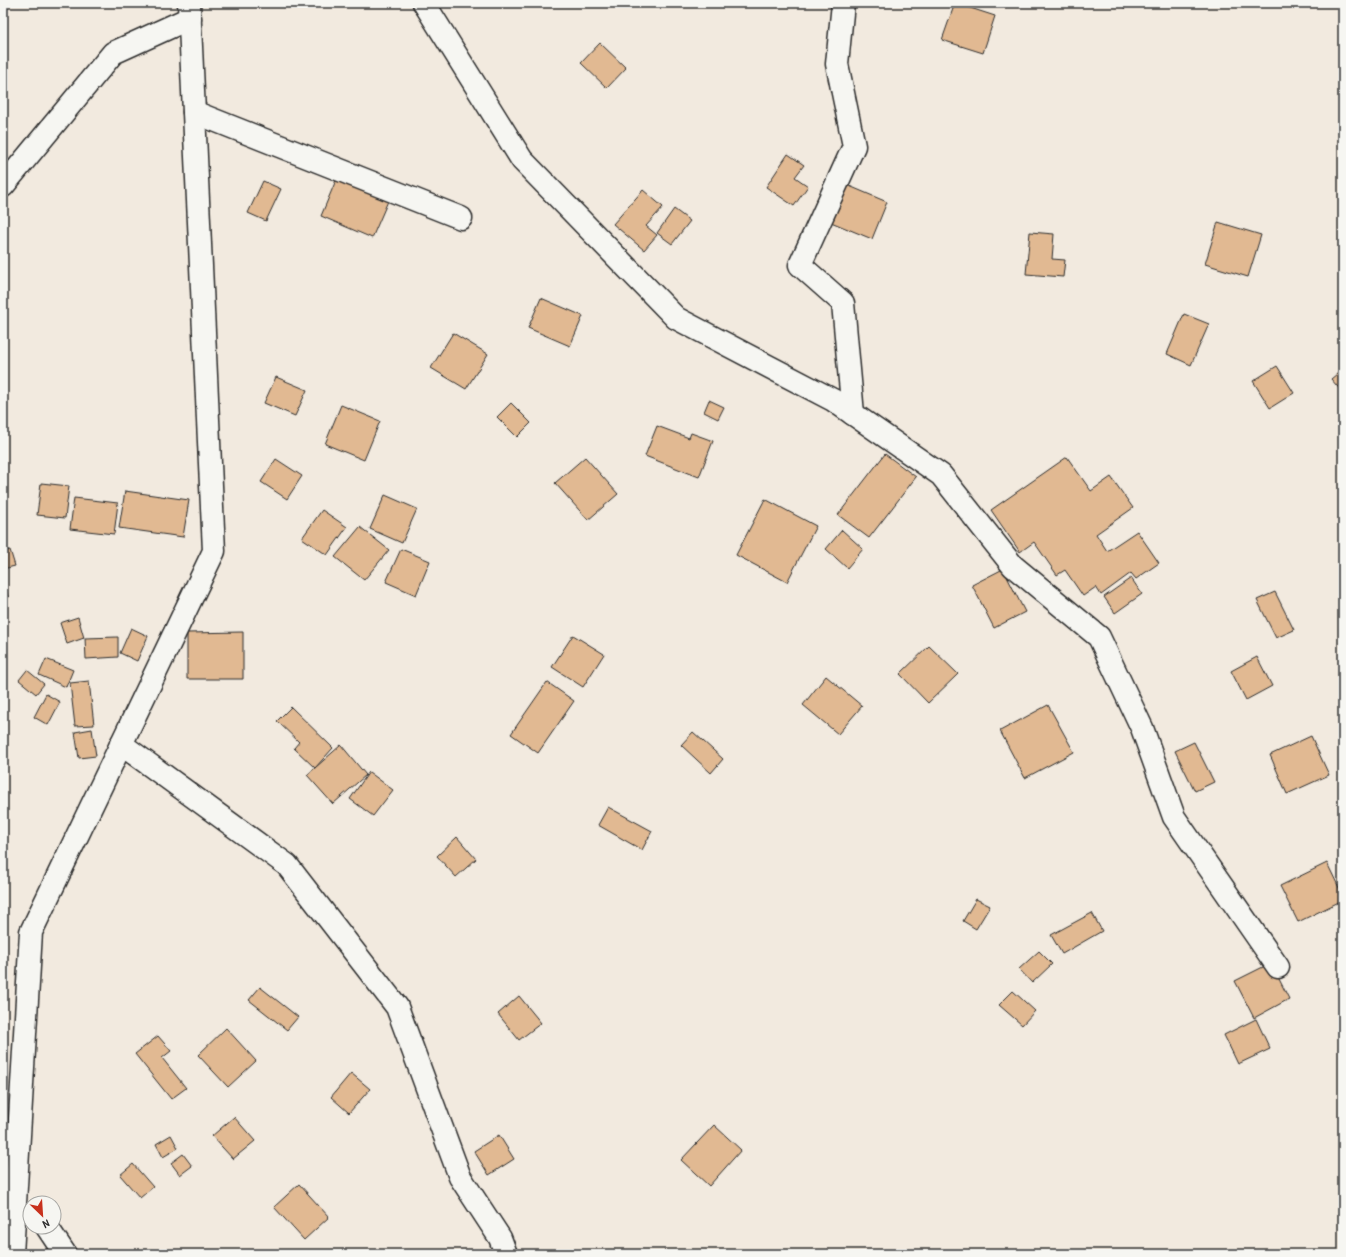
<svg xmlns="http://www.w3.org/2000/svg" width="1346" height="1257" viewBox="0 0 1346 1257" font-family="'Patrick Hand',sans-serif">
	<rect width="100%" height="100%" fill="#f2eadf"/>
	<filter id="ink" filterUnits="userSpaceOnUse"><feTurbulence type="fractalNoise" baseFrequency=".025" numOctaves="2"/><feDisplacementMap in="SourceGraphic" scale="8" xChannelSelector="R" yChannelSelector="G"/><feConvolveMatrix kernelMatrix="1 2 1 2 8 2 1 2 1" color-interpolation-filters="sRGB"/></filter>
	<g filter="url(#ink)">
		<g fill="#e1b992" stroke="#2b2b2b">
			<polygon points="955,3 995,16 983,53 942,40"/>
			<polygon points="1123,3 1152,3 1124,8"/>
			<polygon points="600,43 626,68 607,88 581,63"/>
			<polygon points="788,154 804,165 795,177 808,186 794,206 766,187"/>
			<polygon points="339,173 391,194 372,238 321,216"/>
			<polygon points="263,181 281,189 266,221 248,213"/>
			<polygon points="847,185 887,202 872,239 831,222"/>
			<polygon points="643,190 663,207 646,226 657,235 644,250 613,224"/>
			<polygon points="674,209 690,221 672,244 657,233"/>
			<polygon points="1218,222 1261,235 1248,277 1205,264"/>
			<polygon points="1030,232 1054,234 1052,259 1065,260 1063,277 1026,274"/>
			<polygon points="541,298 583,316 570,346 528,328"/>
			<polygon points="1184,314 1209,324 1191,365 1167,354"/>
			<polygon points="453,333 488,354 466,389 431,368"/>
			<polygon points="1277,366 1294,393 1270,408 1253,381"/>
			<polygon points="1343,369 1343,393 1331,379"/>
			<polygon points="276,377 307,390 295,416 264,403"/>
			<polygon points="709,400 724,407 718,419 704,412"/>
			<polygon points="511,403 531,423 517,437 497,417"/>
			<polygon points="341,405 380,421 364,460 325,444"/>
			<polygon points="657,426 689,438 691,433 713,441 699,477 645,456"/>
			<polygon points="885,454 916,477 869,538 838,515"/>
			<polygon points="585,457 618,494 588,520 555,483"/>
			<polygon points="1067,457 1091,491 1111,477 1133,508 1096,534 1107,551 1137,531 1159,563 1136,579 1131,573 1101,595 1096,587 1083,596 1065,570 1057,575 1034,542 1020,552 991,510"/>
			<polygon points="276,459 302,476 287,499 261,482"/>
			<polygon points="41,483 69,486 65,518 37,515"/>
			<polygon points="125,491 189,500 183,537 119,528"/>
			<polygon points="385,495 417,509 402,543 370,529"/>
			<polygon points="74,498 118,503 114,534 70,529"/>
			<polygon points="765,499 816,526 787,582 736,555"/>
			<polygon points="322,510 347,527 327,555 302,538"/>
			<polygon points="360,527 389,550 364,580 335,557"/>
			<polygon points="842,530 863,549 847,568 826,549"/>
			<polygon points="401,549 430,561 416,595 386,582"/>
			<polygon points="10,550 15,566 3,569 3,552"/>
			<polygon points="1003,569 1025,612 994,628 972,585"/>
			<polygon points="1131,578 1142,594 1115,613 1104,597"/>
			<polygon points="3,579 8,597 3,599"/>
			<polygon points="1275,592 1294,630 1276,638 1257,600"/>
			<polygon points="78,617 84,638 67,644 60,623"/>
			<polygon points="131,628 148,636 137,661 120,653"/>
			<polygon points="243,632 243,679 187,679 187,633"/>
			<polygon points="573,635 604,654 583,687 552,667"/>
			<polygon points="118,637 118,657 86,659 85,638"/>
			<polygon points="929,646 958,674 928,703 900,674"/>
			<polygon points="1257,657 1272,686 1246,700 1231,671"/>
			<polygon points="46,659 73,670 66,687 39,675"/>
			<polygon points="27,670 44,684 36,694 19,680"/>
			<polygon points="826,676 862,706 838,734 803,705"/>
			<polygon points="89,681 94,725 75,726 70,683"/>
			<polygon points="547,682 574,701 538,753 511,734"/>
			<polygon points="46,694 60,702 48,725 34,717"/>
			<polygon points="1048,705 1074,752 1025,778 1000,731"/>
			<polygon points="291,707 333,748 315,768 294,748 299,742 277,721"/>
			<polygon points="92,729 96,756 79,758 75,732"/>
			<polygon points="693,732 723,759 711,773 681,745"/>
			<polygon points="1311,736 1329,775 1287,794 1270,755"/>
			<polygon points="1194,742 1214,782 1195,791 1175,751"/>
			<polygon points="341,745 366,775 333,804 307,775"/>
			<polygon points="369,772 393,790 373,816 350,799"/>
			<polygon points="608,807 652,831 642,850 598,825"/>
			<polygon points="457,837 476,859 456,877 437,856"/>
			<polygon points="1327,863 1343,896 1343,900 1298,922 1280,886"/>
			<polygon points="976,899 990,906 976,929 963,921"/>
			<polygon points="1092,913 1102,931 1062,954 1051,935"/>
			<polygon points="1039,951 1052,964 1032,983 1019,969"/>
			<polygon points="1271,963 1289,999 1254,1018 1235,981"/>
			<polygon points="260,987 298,1017 287,1030 249,1000"/>
			<polygon points="1013,991 1035,1011 1022,1025 999,1005"/>
			<polygon points="519,996 541,1023 519,1040 498,1014"/>
			<polygon points="1256,1019 1270,1049 1238,1064 1224,1035"/>
			<polygon points="226,1028 256,1061 228,1087 198,1055"/>
			<polygon points="158,1036 171,1051 162,1058 186,1088 171,1099 135,1054"/>
			<polygon points="351,1073 370,1089 349,1113 331,1097"/>
			<polygon points="234,1117 255,1141 233,1159 212,1136"/>
			<polygon points="714,1125 741,1150 709,1186 681,1160"/>
			<polygon points="171,1135 178,1148 163,1157 156,1144"/>
			<polygon points="499,1135 514,1159 489,1175 474,1151"/>
			<polygon points="183,1154 192,1166 180,1175 171,1163"/>
			<polygon points="133,1164 153,1187 140,1198 120,1175"/>
			<polygon points="299,1184 329,1217 304,1240 274,1207"/>
		</g>
		<g fill="none" stroke-linecap="round" stroke-linejoin="round">
			<g stroke="#2b2b2b" stroke-width="25">
				<g id="minor">
					<polyline points="424,3 522,160 676,318 833,400 941,475 1013,566 1099,637 1142,728 1174,817 1278,967"/>
					<polyline points="843,3 837,64 854,146 800,265 843,303 853,414"/>
					<polyline points="194,112 461,218"/>
					<polyline points="3,186 113,53 190,18"/>
					<polyline points="121,744 287,865 397,1007 460,1177 500,1238 506,1254"/>
					<polyline points="47,1227 65,1254"/>
					<polyline points="12,1254 31,932 214,551 189,3"/>
				</g>
			</g>
			<use href="#minor" stroke="#f6f6f2" stroke-width="22"/>
		</g>
	</g>
	<rect width="1346" height="1257" fill="none" stroke="#f6f6f2" stroke-width="16"/>
	<rect x="8" y="8" width="1330" height="1241" fill="none" stroke="#2b2b2b" stroke-width="1.5" filter="url(#ink)"/>
	<g transform="translate(42 1215) rotate(155)"><circle r="19" fill="#f6f6f2" stroke="#a5a5a2"/>
	<path d="M0-3L7 15L0 10L-7 15Z" fill="#c8321e"/>
	<text y="-6" font-size="11" font-weight="bold" text-anchor="middle" fill="#2b2b2b">N</text>
	</g>
</svg>
